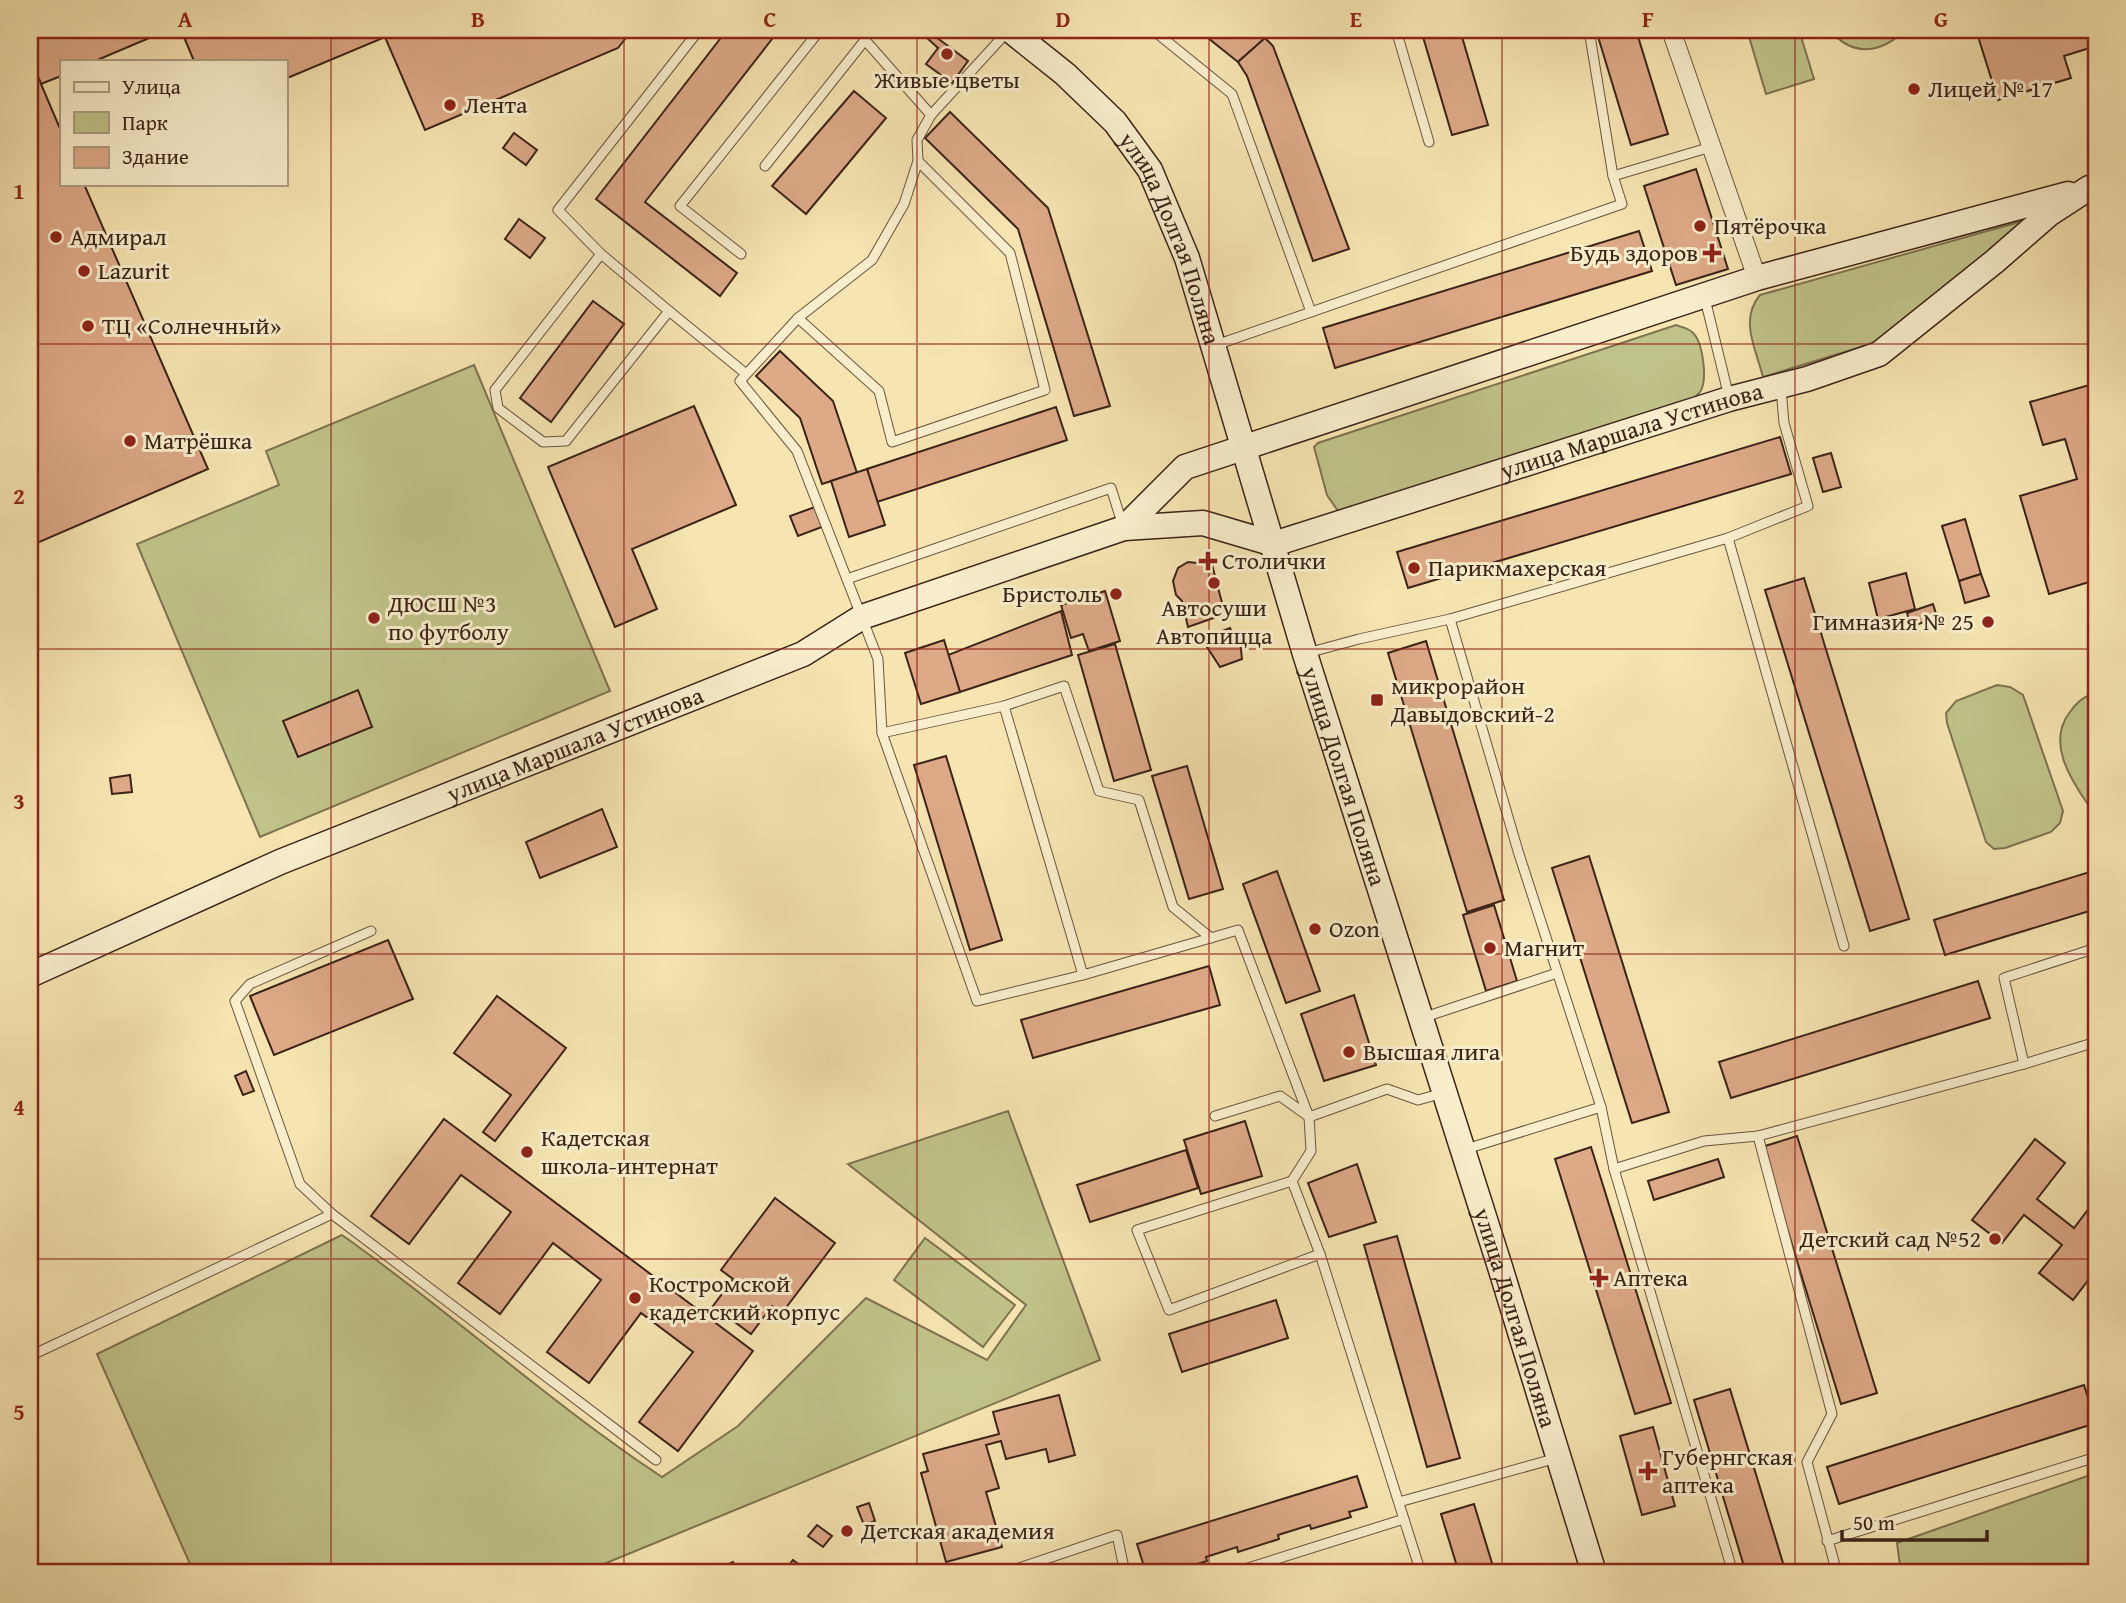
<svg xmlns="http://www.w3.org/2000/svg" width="2126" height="1603" viewBox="0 0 2126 1603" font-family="'Gentium Book Plus',serif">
	<rect width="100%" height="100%" fill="#f6e5b1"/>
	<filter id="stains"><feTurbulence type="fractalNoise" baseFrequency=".00286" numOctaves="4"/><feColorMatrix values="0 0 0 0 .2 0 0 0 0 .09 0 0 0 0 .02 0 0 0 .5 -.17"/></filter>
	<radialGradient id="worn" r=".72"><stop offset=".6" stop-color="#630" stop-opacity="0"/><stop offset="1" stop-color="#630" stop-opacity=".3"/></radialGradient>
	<g fill="#c0c389" stroke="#7e7350" stroke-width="2">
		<polygon points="1747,30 1799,30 1814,79 1766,94"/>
		<path d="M1830,30H1905C1881,54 1852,57 1830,30Z"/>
		<path d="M2023,221L1887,339L1763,377C1756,349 1739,320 1760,295Z"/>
		<path d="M1676,325C1681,327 1688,328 1692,332C1703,341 1708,380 1700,392C1694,400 1681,405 1672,410L1338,511L1327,495L1314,447L1318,443Z"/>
		<polygon points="474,365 610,691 260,837 137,544 279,485 266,451"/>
		<polygon points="1997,685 2010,687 2023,695 2063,811 2060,823 2051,832 2005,848 1994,849 1986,842 1947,723 1946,713 1956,701"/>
		<path d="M2096,693V805L2087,803C2069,777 2047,741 2070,712C2078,701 2083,697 2096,693Z"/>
		<path d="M1008,1111L1100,1360L582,1573H194L97,1354L342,1235C451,1312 550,1403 662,1477L738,1426L866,1298L987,1360L1026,1305L848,1164Z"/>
		<polygon points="925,1238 1015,1305 983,1347 894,1280"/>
		<polygon points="2096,1473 2096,1572 1901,1573 1897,1543"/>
	</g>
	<g fill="#dda987" stroke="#3b2317" stroke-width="2">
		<polygon points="30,30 168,30 95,61 61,61 61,76 41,84 30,58"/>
		<polygon points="181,30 632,30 618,48 425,130 385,37 285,79 285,61 194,61"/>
		<polygon points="727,30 779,30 645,202 737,273 720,296 596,199"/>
		<polygon points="1198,30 1255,30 1265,38 1238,62"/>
		<polygon points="1421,30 1460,30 1488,125 1452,135"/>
		<polygon points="1596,30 1636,30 1668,134 1631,145"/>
		<polygon points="1976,30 2096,30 2096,46 2064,56 2071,78 1998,100"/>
		<polygon points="932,34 968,61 952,83 926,64 938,48 928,39"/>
		<polygon points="1265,38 1273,46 1349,249 1313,261 1247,76 1238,62"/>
		<polygon points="30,58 61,131 61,184 84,184 208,469 30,546"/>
		<polygon points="854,91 886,118 806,214 772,186"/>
		<polygon points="950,112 1048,208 1110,406 1074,416 1018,229 925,138"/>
		<polygon points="514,133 537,150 526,165 503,148"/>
		<polygon points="1696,169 1728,269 1676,285 1644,186"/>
		<polygon points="519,219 545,238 530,258 505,239"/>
		<polygon points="1639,231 1652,271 1335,368 1323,328"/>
		<polygon points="593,301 624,324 551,422 520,398"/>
		<polygon points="780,351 833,401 857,473 822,484 800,418 756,376"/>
		<polygon points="2096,383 2096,580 2049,594 2020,496 2077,479 2065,439 2043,445 2030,402"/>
		<polygon points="694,406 736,505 632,549 657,609 615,627 548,467"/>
		<polygon points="1056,407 1067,440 877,502 867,469"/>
		<polygon points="1780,437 1791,474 1408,588 1397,552"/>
		<polygon points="1831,453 1841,487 1823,492 1813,458"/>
		<polygon points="867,469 885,525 849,537 831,481"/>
		<polygon points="815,507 822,527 798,536 790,516"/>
		<polygon points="1965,519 1981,574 1959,581 1942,526"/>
		<polygon points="1210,557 1225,614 1188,627 1182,601 1176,595 1173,581 1178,568 1188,562 1197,563"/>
		<polygon points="1906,573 1915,609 1878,619 1869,583"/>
		<polygon points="1981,574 1989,596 1965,603 1959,581"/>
		<polygon points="1804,578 1909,919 1870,931 1765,590"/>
		<polygon points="1105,591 1120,641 1089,651 1083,634 1071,638 1061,605"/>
		<polygon points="1933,604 1937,617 1911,627 1907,613"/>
		<polygon points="1061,611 1072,655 960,692 948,655"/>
		<polygon points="1230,628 1233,635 1240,641 1242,659 1220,667 1207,647 1209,636"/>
		<polygon points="944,640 960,692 921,704 905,653"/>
		<polygon points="1426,641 1504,900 1467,912 1388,653"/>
		<polygon points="1115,644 1151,770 1114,781 1078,655"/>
		<polygon points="358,690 372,727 298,757 283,721"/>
		<polygon points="946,756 1002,940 970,950 914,765"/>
		<polygon points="1187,766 1223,889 1189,899 1152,776"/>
		<polygon points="130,775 132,792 112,794 110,778"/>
		<polygon points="602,809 617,847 540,878 526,842"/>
		<polygon points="1589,856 1669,1112 1632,1123 1552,868"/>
		<polygon points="2096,870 2096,909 1945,955 1934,920"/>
		<polygon points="1277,871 1320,991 1286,1003 1243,884"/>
		<polygon points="1494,905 1517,981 1486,991 1463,915"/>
		<polygon points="388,940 413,999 274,1055 250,996"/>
		<polygon points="1209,966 1220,1005 1033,1058 1021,1020"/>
		<polygon points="1978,981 1990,1018 1731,1098 1719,1062"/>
		<polygon points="1354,995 1376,1065 1324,1081 1301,1014"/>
		<polygon points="497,996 566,1048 495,1141 483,1132 511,1095 454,1053"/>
		<polygon points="246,1071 254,1091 243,1095 235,1076"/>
		<polygon points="444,1119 753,1351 678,1451 639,1422 693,1352 641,1313 589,1383 547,1352 601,1280 553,1243 500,1314 458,1283 511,1212 461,1175 409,1244 371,1216"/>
		<polygon points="1245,1121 1262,1176 1201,1194 1184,1140"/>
		<polygon points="1797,1136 1877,1393 1841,1404 1762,1147"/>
		<polygon points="2035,1139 2065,1163 2037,1199 2074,1228 2096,1199 2096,1270 2073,1300 2039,1273 2062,1245 2024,1215 2002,1243 1972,1220"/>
		<polygon points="1591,1147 1671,1403 1635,1414 1555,1159"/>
		<polygon points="1186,1150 1198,1188 1090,1222 1077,1185"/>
		<polygon points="1718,1159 1724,1177 1654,1200 1648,1181"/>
		<polygon points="1357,1164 1376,1222 1329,1237 1308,1183"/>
		<polygon points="775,1198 835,1243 782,1313 772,1306 751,1334 713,1306 733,1279 721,1270"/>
		<polygon points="1397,1236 1460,1458 1427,1467 1364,1245"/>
		<polygon points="1276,1300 1288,1338 1182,1372 1169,1334"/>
		<polygon points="2084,1385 2096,1423 1839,1504 1827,1467"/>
		<polygon points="1730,1389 1786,1573 1746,1573 1694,1400"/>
		<polygon points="1059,1395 1075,1455 1049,1462 1046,1449 1006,1459 1001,1441 986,1445 999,1488 986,1492 1002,1547 946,1562 921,1473 928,1471 923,1454 999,1434 993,1412"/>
		<polygon points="1653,1427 1675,1506 1642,1515 1620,1436"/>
		<polygon points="1357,1476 1367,1507 1349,1512 1351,1517 1311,1529 1310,1525 1278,1535 1279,1539 1238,1552 1237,1547 1206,1557 1207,1561 1168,1573 1165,1569 1146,1573 1137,1544"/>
		<polygon points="869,1503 875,1521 864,1525 857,1507"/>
		<polygon points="1474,1504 1495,1573 1459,1573 1441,1514"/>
		<polygon points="817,1525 832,1536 823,1547 808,1536"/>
		<polygon points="793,1560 810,1573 783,1573"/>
		<polygon points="733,1562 737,1573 724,1573 721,1567"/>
		<polygon points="867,1564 881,1573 860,1573"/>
		<polygon points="1070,1565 1072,1573 1043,1573"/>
		<polygon points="1406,1565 1408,1573 1378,1573"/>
	</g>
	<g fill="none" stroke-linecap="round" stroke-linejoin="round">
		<g stroke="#6a543e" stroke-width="11">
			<g id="lane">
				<polyline points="1153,30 1232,94 1311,312"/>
				<polyline points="1396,30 1429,142"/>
				<polyline points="765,166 865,40 931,115"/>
				<polyline points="1613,176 1711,147"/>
				<polyline points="601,254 495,390 498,408 543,442 566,441 669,311 601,254 558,210 699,30"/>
				<polyline points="741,254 680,206 820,30"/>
				<polyline points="1705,299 1729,397"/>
				<polyline points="669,311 745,373"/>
				<polyline points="798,318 879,391 892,442 1045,390 1010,253 918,161"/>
				<polyline points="1216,345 1622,204 1613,176 1589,30"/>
				<polyline points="1728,538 1808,506 1784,423 1781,388"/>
				<polyline points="847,579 1111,488 1123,526"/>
				<polyline points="1450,619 1518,851 1601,1107 1614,1169 1733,1573"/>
				<polyline points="1307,653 1359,639 1450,619 1728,538 1844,946"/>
				<polyline points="1004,706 1083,975 1238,930 1309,1117"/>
				<polyline points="882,733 878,659 797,451 740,381 798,318 872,260 904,204 918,161 917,140 931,115 1008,31"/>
				<polyline points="1083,975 977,1001 882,733 1004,706 1064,686 1099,791 1139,800 1173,907 1211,938"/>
				<polyline points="1422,1018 1557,973"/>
				<polyline points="2024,1064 2096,1042"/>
				<polyline points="1215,1116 1280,1096 1308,1116"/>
				<polyline points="1758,1136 1832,1414 1807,1462 1837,1573"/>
				<polyline points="1463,1150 1601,1107"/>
				<polyline points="1614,1169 1704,1141 1758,1136 2024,1064 2004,978 2096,948"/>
				<polyline points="1292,1181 1137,1230 1169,1310 1320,1254"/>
				<polyline points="332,1214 300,1184 235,1001 250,984 371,931"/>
				<polyline points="30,1356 332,1214 656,1460"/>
				<polyline points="1399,1502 1557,1458"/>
				<polyline points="1827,1541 2096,1457"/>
				<polyline points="1016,1569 1117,1535 1125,1573"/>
				<polyline points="1003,1573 1016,1569 1018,1573"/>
				<polyline points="1232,1573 1404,1519"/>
				<polyline points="1421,1573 1320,1254 1292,1181 1311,1151 1309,1117 1387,1089 1418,1100 1443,1093"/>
			</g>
		</g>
		<g stroke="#6a543e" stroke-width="20">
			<polyline id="street" points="1671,30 1757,278"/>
		</g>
		<g stroke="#3b2317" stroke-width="27">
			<g id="secondary">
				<path id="s1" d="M1010,30L1065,74L1115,122L1150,170L1187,258L1305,654L1501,1270L1594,1573"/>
				<polyline points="1124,528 1185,467 1757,278 2068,194"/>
				<path id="s2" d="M30,975L280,862L803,654L862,617L1124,528L1203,523L1274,544L1729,399L1807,379L1879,354L1994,262L2049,214L2089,188"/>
			</g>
		</g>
		<use href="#lane" stroke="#f9eecc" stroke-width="9"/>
		<use href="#street" stroke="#f9eecc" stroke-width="18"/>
		<use href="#secondary" stroke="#f9eecc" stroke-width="24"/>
	</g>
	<path fill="none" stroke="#8f2418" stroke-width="2" stroke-opacity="0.55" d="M331,30V1573M624,30V1573M917,30V1573M1209,30V1573M1502,30V1573M1795,30V1573M30,344H2096M30,649H2096M30,954H2096M30,1259H2096"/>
	<g fill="#8f2418" stroke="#f9eecc" stroke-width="2.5">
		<circle cx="947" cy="54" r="7"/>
		<circle cx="1914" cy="89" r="7"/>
		<circle cx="450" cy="105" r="7"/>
		<circle cx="1700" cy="226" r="7"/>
		<circle cx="56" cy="237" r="7"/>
		<path d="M1708.5 242.5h7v7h7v7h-7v7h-7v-7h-7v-7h7z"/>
		<circle cx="84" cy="271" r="7"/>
		<circle cx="88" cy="326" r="7"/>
		<circle cx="130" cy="441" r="7"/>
		<path d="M1204.5 550.5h7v7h7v7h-7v7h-7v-7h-7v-7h7z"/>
		<circle cx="1414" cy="568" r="7"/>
		<circle cx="1214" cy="583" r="7"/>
		<circle cx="1116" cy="594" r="7"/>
		<circle cx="374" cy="618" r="7"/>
		<circle cx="1988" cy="622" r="7"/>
		<rect x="1370" y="693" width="14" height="14" rx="3.5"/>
		<circle cx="1315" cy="929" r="7"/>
		<circle cx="1490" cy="948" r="7"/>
		<circle cx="1349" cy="1052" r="7"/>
		<circle cx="527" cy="1152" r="7"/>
		<circle cx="1995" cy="1239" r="7"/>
		<path d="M1595.5 1267.5h7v7h7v7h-7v7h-7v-7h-7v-7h7z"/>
		<circle cx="635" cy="1298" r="7"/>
		<path d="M1644.5 1460.5h7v7h7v7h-7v7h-7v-7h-7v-7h7z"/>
		<circle cx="847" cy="1531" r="7"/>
	</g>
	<g text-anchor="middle" stroke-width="6" stroke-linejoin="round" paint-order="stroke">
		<g font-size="24" fill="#3b2317" stroke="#f9eecc" text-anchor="start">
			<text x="947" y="88" text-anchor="middle">Живые цветы</text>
			<text x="1928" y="97">Лицей № 17</text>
			<text x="464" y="113">Лента</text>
			<text x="1714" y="234">Пятёрочка</text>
			<text x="70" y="245">Адмирал</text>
			<text x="1698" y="261" text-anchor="end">Будь здоров</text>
			<text x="98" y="279">Lazurit</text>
			<text x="102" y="334">ТЦ «Солнечный»</text>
			<text x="144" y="449">Матрёшка</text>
			<text x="1222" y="569">Столички</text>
			<text x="1428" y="576">Парикмахерская</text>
			<text x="1102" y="602" text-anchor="end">Бристоль</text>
			<text x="388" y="612">ДЮСШ №3<tspan x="388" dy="28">по футболу</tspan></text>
			<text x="1214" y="616" text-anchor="middle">Автосуши<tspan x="1214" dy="28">Автопицца</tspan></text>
			<text x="1974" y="630" text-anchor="end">Гимназия № 25</text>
			<text x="1391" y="694">микрорайон<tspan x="1391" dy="28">Давыдовский-2</tspan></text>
			<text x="1329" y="937">Ozon</text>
			<text x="1504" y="956">Магнит</text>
			<text x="1363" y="1060">Высшая лига</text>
			<text x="541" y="1146">Кадетская<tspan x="541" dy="28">школа-интернат</tspan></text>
			<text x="1981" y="1247" text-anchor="end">Детский сад №52</text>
			<text x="1613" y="1286">Аптека</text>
			<text x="649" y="1292">Костромской<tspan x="649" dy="28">кадетский корпус</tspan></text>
			<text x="1662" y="1465">Губернгская<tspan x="1662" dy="28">аптека</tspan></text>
			<text x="861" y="1539">Детская академия</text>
		</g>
		<g font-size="24" fill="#3b2317" stroke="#f9eecc">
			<text dy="8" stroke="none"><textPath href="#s1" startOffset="270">улица Долгая Поляна</textPath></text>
			<text dy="8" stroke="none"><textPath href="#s2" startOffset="1712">улица Маршала Устинова</textPath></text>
			<text dy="8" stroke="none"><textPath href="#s2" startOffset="592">улица Маршала Устинова</textPath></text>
			<text dy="8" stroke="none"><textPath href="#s1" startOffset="836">улица Долгая Поляна</textPath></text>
			<text dy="8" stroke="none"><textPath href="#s1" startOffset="1404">улица Долгая Поляна</textPath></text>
		</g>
	</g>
	<rect width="2126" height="1603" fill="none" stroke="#f6e5b1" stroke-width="77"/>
	<rect x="60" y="60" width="228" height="126" fill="#f9eecc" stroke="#ad9d84" stroke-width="2"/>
	<rect x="74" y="82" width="35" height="10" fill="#f9eecc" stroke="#ad9d84" stroke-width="2"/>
	<text x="122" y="94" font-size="21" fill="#3b2317">Улица</text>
	<rect x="74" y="112" width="35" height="21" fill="#c0c389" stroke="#ad9d84" stroke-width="2"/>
	<text x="122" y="130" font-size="21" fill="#3b2317">Парк</text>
	<rect x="74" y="147" width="35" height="21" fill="#dda987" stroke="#ad9d84" stroke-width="2"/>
	<text x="122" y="164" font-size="21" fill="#3b2317">Здание</text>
	<path d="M1842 1530v10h145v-10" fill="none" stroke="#3b2317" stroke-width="3.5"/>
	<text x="1853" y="1530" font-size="21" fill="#3b2317" stroke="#f9eecc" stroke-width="5" paint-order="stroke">50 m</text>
	<rect x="38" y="38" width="2050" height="1526" fill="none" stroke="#8f2418" stroke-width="2.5"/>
	<g font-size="23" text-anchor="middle" font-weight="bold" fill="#8f2418">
		<text x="185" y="27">A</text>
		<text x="478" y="27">B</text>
		<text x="770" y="27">C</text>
		<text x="1063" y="27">D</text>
		<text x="1356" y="27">E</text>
		<text x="1648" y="27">F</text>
		<text x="1941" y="27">G</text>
		<text x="19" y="199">1</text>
		<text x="19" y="504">2</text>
		<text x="19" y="809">3</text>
		<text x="19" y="1115">4</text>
		<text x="19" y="1420">5</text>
	</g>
	<rect width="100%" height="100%" filter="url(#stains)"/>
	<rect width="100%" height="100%" fill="url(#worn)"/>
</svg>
